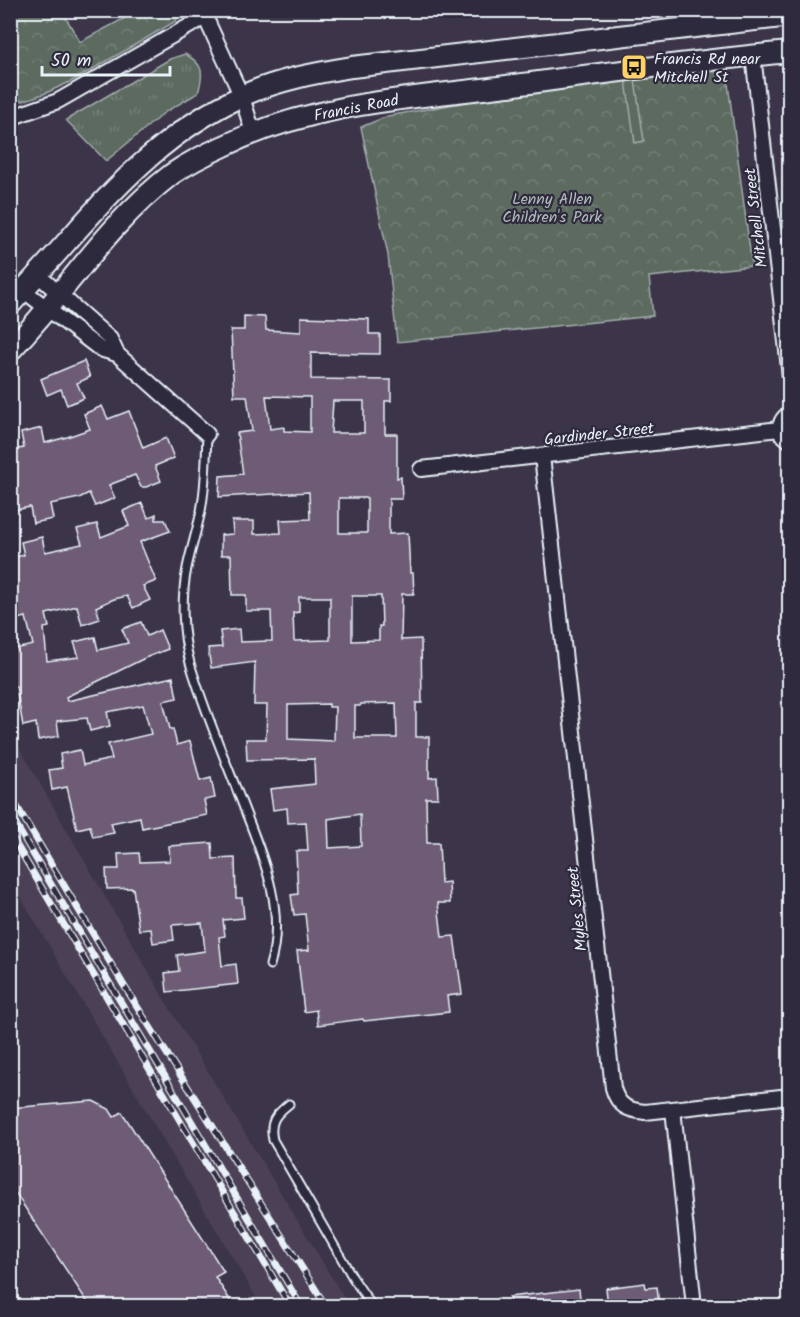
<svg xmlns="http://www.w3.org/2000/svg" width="800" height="1317" viewBox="0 0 800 1317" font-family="Kalam,sans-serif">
	<defs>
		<pattern id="grass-tufts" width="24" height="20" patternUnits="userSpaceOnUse" patternTransform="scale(1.5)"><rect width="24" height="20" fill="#5c6a60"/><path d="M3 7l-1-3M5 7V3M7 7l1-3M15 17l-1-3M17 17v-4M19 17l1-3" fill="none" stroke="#738078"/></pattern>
		<pattern id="forest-crowns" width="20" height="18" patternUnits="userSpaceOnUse" patternTransform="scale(1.5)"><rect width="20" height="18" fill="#5c6a60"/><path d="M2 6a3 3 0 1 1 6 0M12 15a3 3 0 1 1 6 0" fill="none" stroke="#738078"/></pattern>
	</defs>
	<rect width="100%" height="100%" fill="#3c3448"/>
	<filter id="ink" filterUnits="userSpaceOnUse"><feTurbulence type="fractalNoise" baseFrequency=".0167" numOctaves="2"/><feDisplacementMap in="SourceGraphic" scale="12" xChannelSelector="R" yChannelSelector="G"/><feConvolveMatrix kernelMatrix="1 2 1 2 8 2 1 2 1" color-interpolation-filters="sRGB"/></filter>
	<g filter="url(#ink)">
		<polygon fill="#4b4056" points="11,733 166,1002 349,1306 261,1306 11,881"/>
		<path fill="url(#grass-tufts)" stroke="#a2aeac" stroke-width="1.5" d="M185,54C204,64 204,73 198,93L165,112L106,161L66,120L170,59Z"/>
		<g fill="url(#forest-crowns)" stroke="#a2aeac" stroke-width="1.5">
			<polygon points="11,10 62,11 80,42 138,11 180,11 176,21 74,80 46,93 23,101 11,98"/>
			<polygon points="707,64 727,76 752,266 649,277 653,316 397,342 388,255 361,127 388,116 528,91"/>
		</g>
		<polygon fill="#5c6a60" stroke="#a2aeac" stroke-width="1.5" points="635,80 644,141 635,143 626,81"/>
		<g fill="#6e5c76" stroke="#e8f1f8" stroke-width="1.5" fill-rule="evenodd">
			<path d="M244,316L265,317L266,330L301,332V317L369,319V334H380V354L311,353V379L391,380V401H385V434H397V478L401,477L402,499H389V534L408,533L410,573H413L414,594H402L401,640L421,639L422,703H416V737H429V778L437,777L438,798H426L427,843H439L441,883L449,882L450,903H438L442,937L454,936L462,994L447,996L449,1012L364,1021L363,1019L318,1025L316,1010L304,1012L297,951L309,950L305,914L294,915L291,895L298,894L296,851H308L306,822L288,823L287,808L273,810L270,789L315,784L314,759L247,760L246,739H266L267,705H254L255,662L211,668L208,648L222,647L220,631L239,629L240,642L272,641L271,611H246V595H232L231,555H221V535L233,534L232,521H254V534L281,533L280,520L310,519L309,492L219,497L220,476L243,474L237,433L252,431L247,396H234L231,330H244ZM266,396L310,397V432L284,431V427L270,429ZM333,401H364V433H331ZM339,498H367V533H339ZM352,596H381L382,626H379V640L352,641ZM299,597H330V640L294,641L293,613L299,612ZM396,703L397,738H355V706H360L361,704ZM329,704V707H335L334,741L288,739V705ZM360,814L361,846L329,848L328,819Z"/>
			<polygon points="84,361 90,377 77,383 84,398 67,405 61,389 47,395 41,379"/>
			<polygon points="102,406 108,419 129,411 143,448 166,438 174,458 155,466 161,481 146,487 141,487 135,475 109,485 115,498 95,506 89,493 79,498 50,504 53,519 33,523 30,507 10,511 10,450 24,448 21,433 42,428 45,443 67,437 90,429 84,414"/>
			<polygon points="142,503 148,518 156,514 156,520 165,520 170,531 140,542 156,581 143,586 150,600 133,608 127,596 114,599 96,607 100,619 82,625 77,606 46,614 49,627 44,628 47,661 79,657 74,642 95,637 98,650 128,643 122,629 141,622 147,636 160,630 168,649 145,658 66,697 67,701 173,677 177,698 163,701 170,729 173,729 177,745 190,741 200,781 211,778 215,798 204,800 207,815 142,828 140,817 111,823 114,833 93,837 90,826 77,829 67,787 52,790 49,770 62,768 60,754 80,750 83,765 112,759 108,744 151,734 143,705 107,712 110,726 90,731 87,718 57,721 59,736 38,740 36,723 23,726 16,686 10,686 10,650 33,645 26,617 13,620 10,607 10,558 24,555 21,542 42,537 45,552 82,544 77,529 97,524 101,537 129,526 123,511"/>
			<polygon points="212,843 213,859 235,858 236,898 242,898 244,918 223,920 225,936 219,937 222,966 236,964 238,984 167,992 165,973 179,971 177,955 205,951 202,923 172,925 174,940 153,943 151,929 139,930 133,888 107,889 106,869 119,869 118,854 139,853 140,862 170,861 169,846"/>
			<polygon points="93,1101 109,1109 114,1117 122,1112 224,1272 215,1277 234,1306 90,1306 10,1185 10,1108"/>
			<polygon points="645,1283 646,1288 657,1287 659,1306 608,1306 606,1288"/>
			<polygon points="579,1289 581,1306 510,1306 509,1297"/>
		</g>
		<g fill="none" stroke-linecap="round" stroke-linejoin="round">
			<g stroke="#e8f1f8" stroke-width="11">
				<g id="lane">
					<path d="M207,434C206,459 206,485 201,511C197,530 191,549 187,568C181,598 182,633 190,663C204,710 224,757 242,803C262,855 287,909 270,965"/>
					<path d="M289,1104C275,1115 269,1122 273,1140L353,1278L372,1306"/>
				</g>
			</g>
			<g stroke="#e8f1f8" stroke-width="18">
				<g id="street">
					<polyline points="202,10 242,97 253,132"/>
					<polyline points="753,55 790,377"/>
					<polyline points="10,118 58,101 205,17"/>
					<polyline points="37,274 110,339 117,354"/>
					<polyline points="23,290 100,349 117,354 207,434"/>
					<path d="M790,413C782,418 779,424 781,433L790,441"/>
					<path d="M542,456L613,1088C618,1106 627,1110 645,1112L790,1096"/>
					<polyline points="421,469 780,429"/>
					<polyline points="673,1109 694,1306"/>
				</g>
			</g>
			<g stroke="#e8f1f8" stroke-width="24">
				<g id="secondary">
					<path d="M10,305C30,282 51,260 71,237C121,180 172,128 242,96C277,80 315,73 352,67L790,16"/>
					<path d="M10,351C65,293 108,223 172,174C188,163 206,154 224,146C315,102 416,98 515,85C606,73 698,60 790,52"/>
				</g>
			</g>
			<use href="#lane" stroke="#2f2a3d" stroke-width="7"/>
			<use href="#street" stroke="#2f2a3d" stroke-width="14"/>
			<use href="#secondary" stroke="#2f2a3d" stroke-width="20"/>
			<g stroke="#e8f1f8" stroke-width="7">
				<g id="rail">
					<polyline points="10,795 123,984 326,1306"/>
					<polyline points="10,815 301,1306"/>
					<polyline points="10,834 290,1306"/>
				</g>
			</g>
			<use href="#rail" stroke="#2f2a3d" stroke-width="4.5" stroke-dasharray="14" stroke-linecap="butt"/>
		</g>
	</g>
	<defs>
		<g id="bus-square" transform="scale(1.35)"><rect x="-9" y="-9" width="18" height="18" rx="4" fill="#ffd166" stroke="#2f2a3d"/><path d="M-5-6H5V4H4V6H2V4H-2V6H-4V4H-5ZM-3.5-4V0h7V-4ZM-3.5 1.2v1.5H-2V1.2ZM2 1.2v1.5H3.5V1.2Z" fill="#111"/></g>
	</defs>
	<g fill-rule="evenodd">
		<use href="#bus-square" x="634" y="67"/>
	</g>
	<g text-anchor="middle" stroke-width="4.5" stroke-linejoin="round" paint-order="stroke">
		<g font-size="16" fill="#e8f1f8" stroke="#2f2a3d" text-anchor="start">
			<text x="654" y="64">Francis Rd near<tspan x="654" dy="18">Mitchell St</tspan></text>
		</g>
		<g font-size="16" fill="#e8f1f8" stroke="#2f2a3d">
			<text transform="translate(356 107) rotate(-11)" y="6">Francis Road</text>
			<text transform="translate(755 218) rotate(-97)" y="6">Mitchell Street</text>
			<text transform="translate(599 433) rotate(-6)" y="6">Gardinder Street</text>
			<text transform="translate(576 909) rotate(-96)" y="6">Myles Street</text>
		</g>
		<g font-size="16" fill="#b0bbbb" stroke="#2f2a3d">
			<text x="552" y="204">Lenny Allen<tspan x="552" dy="18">Children's Park</tspan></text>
		</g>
	</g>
	<rect width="800" height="1317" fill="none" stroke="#2f2a3d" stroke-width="36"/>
	<rect x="18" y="18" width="764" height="1281" fill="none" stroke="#e8f1f8" stroke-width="2" filter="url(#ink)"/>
	<path d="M42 66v9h128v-9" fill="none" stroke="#e8f1f8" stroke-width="3"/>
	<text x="51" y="66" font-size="18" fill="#e8f1f8" stroke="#2f2a3d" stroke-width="4.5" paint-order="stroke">50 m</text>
</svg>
